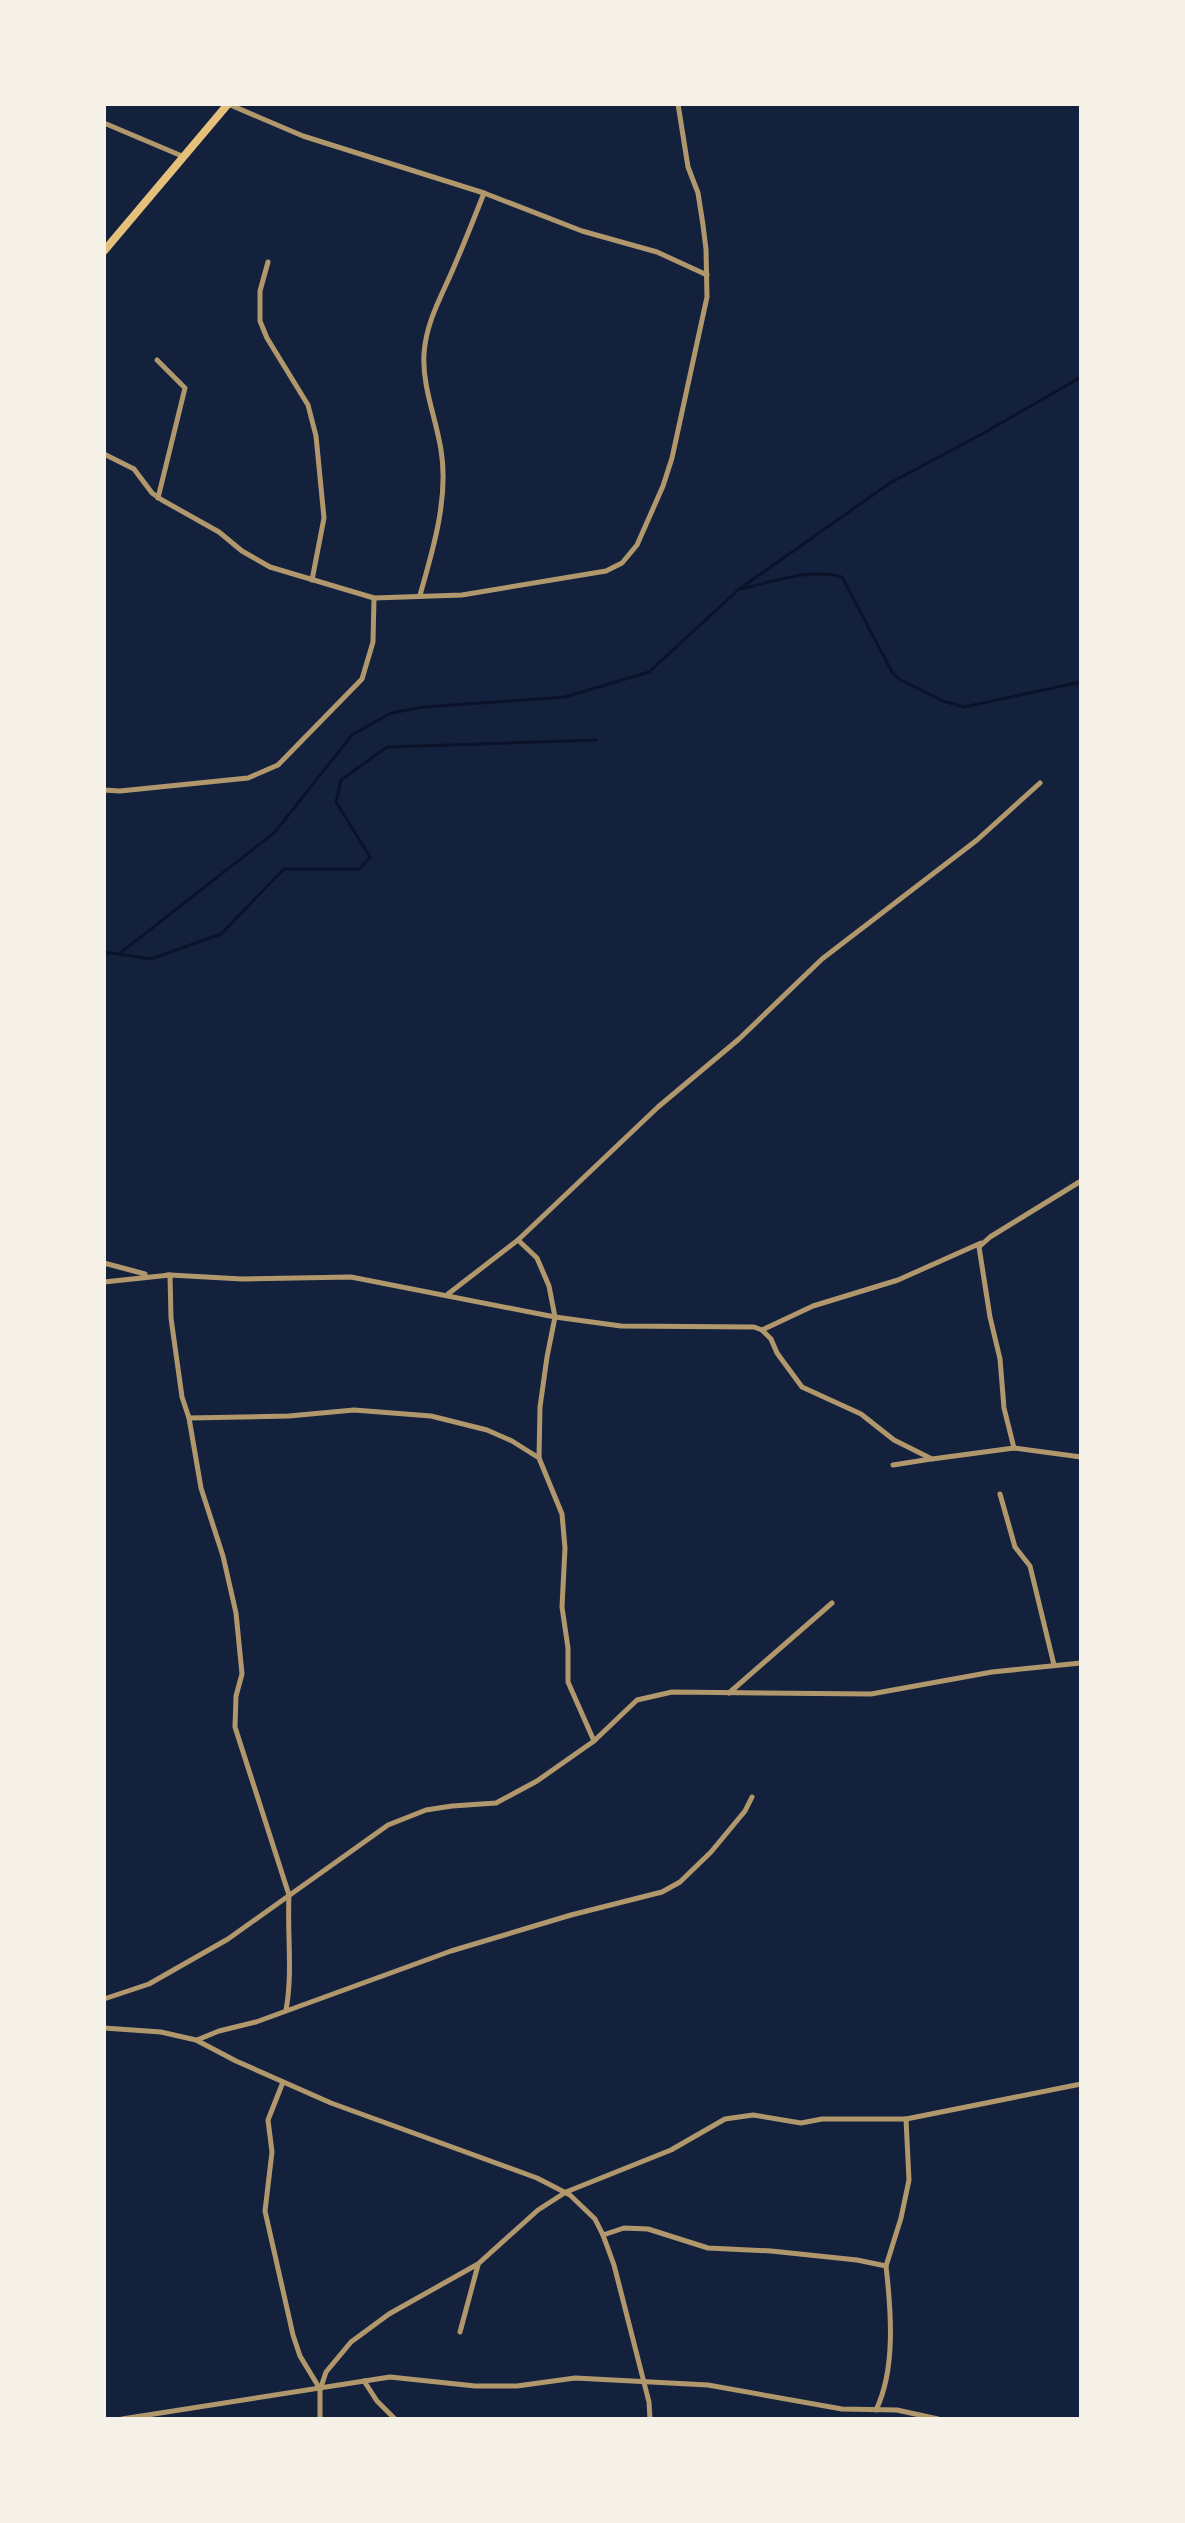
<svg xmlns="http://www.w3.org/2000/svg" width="1185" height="2523" viewBox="0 0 1185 2523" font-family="'Roboto Condensed',sans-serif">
	<rect width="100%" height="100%" fill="#14213d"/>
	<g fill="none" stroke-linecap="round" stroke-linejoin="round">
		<g stroke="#0b132b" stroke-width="3">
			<path d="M742,589C773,581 810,568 842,577L892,672L899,679L943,701L964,707L1081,682"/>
			<polyline points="104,952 151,959 221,934 284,869 359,869 370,857 336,802 341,780 387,747 596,740"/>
			<polyline points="119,954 275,832 352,735 391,713 424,707 565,697 649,672 738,590 890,483 982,434 1081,377"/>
		</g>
		<g stroke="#b1986c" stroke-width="5">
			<polyline points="228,104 303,136 484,193 582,231 657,252 707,275"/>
			<polyline points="104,123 182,156"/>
			<polyline points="268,262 260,291 260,321 267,338 308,405 316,436 324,518 312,580"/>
			<polyline points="157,360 185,388 158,498"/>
			<polyline points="104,454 134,469 152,493 162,500 219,532 242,551 270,567 374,598 462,595 606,571 622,563 637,545 663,486 672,458 707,297 706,249 703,225 698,193 688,167 678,104"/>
			<path d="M420,595C433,550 449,497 441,450C436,418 422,386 424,354C426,320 444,292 456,262C466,239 475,216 484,193"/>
			<polyline points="104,790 120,791 248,778 278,765 362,679 373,642 374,598"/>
			<polyline points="518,1240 537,1258 549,1286 555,1317 547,1357 540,1407 539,1458"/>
			<polyline points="104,1263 145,1274"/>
			<path d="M167,1275H170L171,1318L182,1397L189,1418L201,1488L223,1556L236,1613L242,1674L236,1696L235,1727L289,1895C287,1934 293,1972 286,2010"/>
			<polyline points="104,1282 170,1275 242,1279 351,1277 555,1317 621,1326 754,1327 762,1330 771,1339 777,1353 802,1387 861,1414 894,1440 932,1459 1014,1448 1081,1457"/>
			<polyline points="448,1294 518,1240 658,1107 739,1039 822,959 977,840 1040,783"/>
			<polyline points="762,1330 813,1306 898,1280 981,1243"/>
			<polyline points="189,1418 289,1416 354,1410 431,1416 487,1430 512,1441 539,1458 562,1514 565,1548 562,1607 568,1648 568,1682 594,1741"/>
			<polyline points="1014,1448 1004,1408 1000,1359 990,1317 979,1247 990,1237 1081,1181"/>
			<polyline points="893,1465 931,1459"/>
			<polyline points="1000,1494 1015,1547 1030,1566 1054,1665"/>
			<polyline points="729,1693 832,1603"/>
			<polyline points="104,1999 149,1984 228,1939 388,1825 426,1810 452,1806 496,1803 537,1781 594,1741 637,1700 672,1692 871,1694 992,1672 1081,1663"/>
			<polyline points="104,2028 161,2032 196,2040 236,2061 331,2103 537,2178 570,2195 595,2219 603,2235 614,2265 649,2402 650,2419"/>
			<polyline points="197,2040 219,2031 256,2022 451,1951 571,1915 662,1892 680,1882 711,1852 745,1811 752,1797"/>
			<polyline points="283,2082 268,2120 272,2152 265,2211 293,2335 300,2356 320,2389"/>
			<path d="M603,2235L624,2228L648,2229L708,2248L771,2251L857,2260L886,2266C891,2310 896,2369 876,2410"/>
			<polyline points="886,2266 901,2218 909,2180 906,2119"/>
			<polyline points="460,2332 478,2265"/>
			<polyline points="364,2381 377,2401 395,2419"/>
			<polyline points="122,2419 390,2377 475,2386 517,2386 575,2378 708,2385 842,2409 897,2410 938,2419"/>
			<polyline points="320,2419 320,2390 326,2372 351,2342 389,2314 478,2264 538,2210 566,2192 671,2150 725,2119 753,2115 801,2123 822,2119 906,2119 1081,2084"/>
		</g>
		<polyline stroke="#e5c07b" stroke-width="8" points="104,251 228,104"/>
	</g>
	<rect width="1185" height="2523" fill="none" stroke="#f6f1e7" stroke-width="212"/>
</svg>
